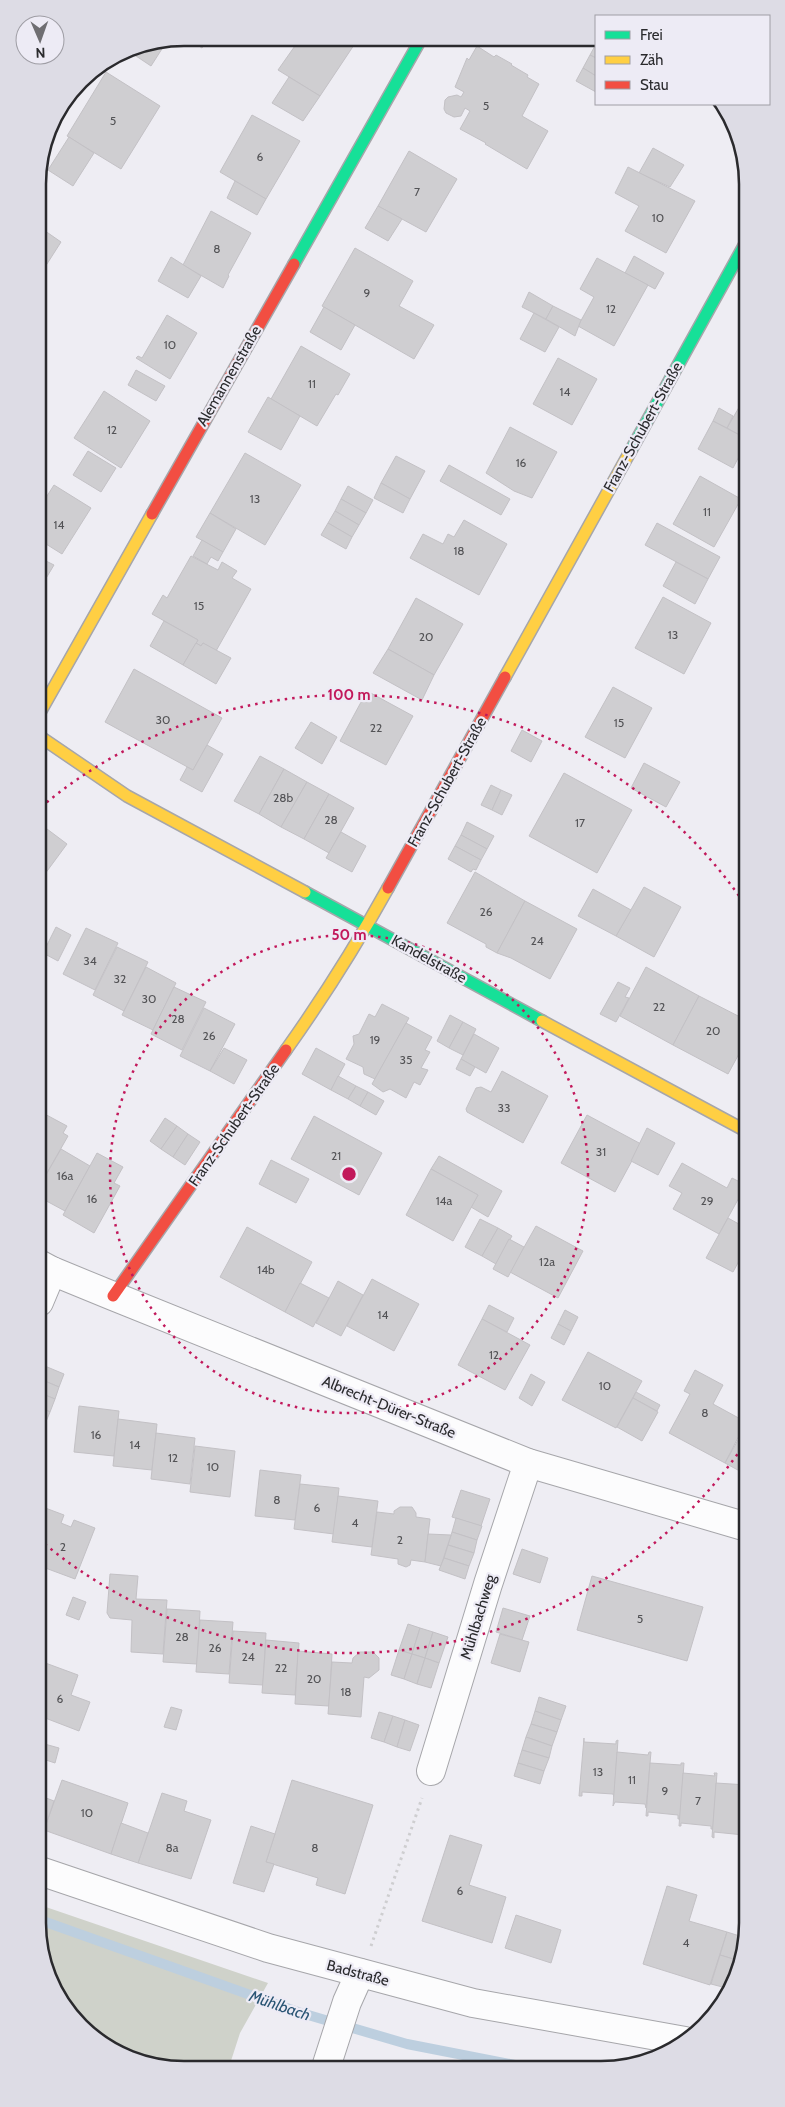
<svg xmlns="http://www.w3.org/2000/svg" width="785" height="2107" viewBox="0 0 785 2107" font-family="Cabin,sans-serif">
	<rect width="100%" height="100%" fill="#eeedf3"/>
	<polygon fill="#cfd2ca" points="40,1905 268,1983 240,2033 229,2067 156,2067 119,2054 81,2027 57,1996 40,1951"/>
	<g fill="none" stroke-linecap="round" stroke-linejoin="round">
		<polyline stroke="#bdcfdf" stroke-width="10" points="40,1920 298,2012 407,2044 525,2067"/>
	</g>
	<g fill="#cfced1" stroke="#c3c1c5">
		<polygon points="186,38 209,38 202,48"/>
		<polygon points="296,38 344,39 354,45 320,96 278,70 297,43 294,41"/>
		<polygon points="167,41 151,66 127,50 129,49"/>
		<polygon points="596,44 596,58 590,55"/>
		<polygon points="477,46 494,57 496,55 512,64 511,65 528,75 527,77 539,84 522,116 548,131 527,169 485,144 486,143 460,129 470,111 465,108 461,116 454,117 446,113 444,109 445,100 448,97 457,95 461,97 464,92 455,87 467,58 469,60"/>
		<polygon points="590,55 596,58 596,76 583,68"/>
		<polygon points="583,68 596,76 596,92 576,81"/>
		<polygon points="106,72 160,106 121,169 67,136"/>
		<polygon points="289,77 320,96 303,121 272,103"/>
		<polygon points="252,115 300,141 266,199 220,172"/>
		<polygon points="69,137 94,153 73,186 48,170"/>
		<polygon points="653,148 684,165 670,187 639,173"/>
		<polygon points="409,151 457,179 426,232 378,206"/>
		<polygon points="628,167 695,201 666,253 625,231 639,206 615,193"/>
		<polygon points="235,181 266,199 257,215 227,198"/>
		<polygon points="378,206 402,219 388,241 365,228"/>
		<polygon points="211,211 251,233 228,275 229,276 223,288 183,265"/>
		<polygon points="38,226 61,242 38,278"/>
		<polygon points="355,248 413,281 399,306 434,325 414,359 322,306"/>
		<polygon points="634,256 664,273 655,289 625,273"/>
		<polygon points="171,257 201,276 188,298 158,281"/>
		<polygon points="597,258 648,285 614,346 578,326 594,297 580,289"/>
		<polygon points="529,292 553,306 546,319 522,307"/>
		<polygon points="553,306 581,320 575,336 546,319"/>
		<polygon points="324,307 355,325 341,350 310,332"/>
		<polygon points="534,313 559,327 545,352 520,339"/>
		<polygon points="167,315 197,333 170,379 136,358 138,356 142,358"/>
		<polygon points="301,346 350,374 338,395 336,394 317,426 271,399"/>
		<polygon points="558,358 597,379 572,425 533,404"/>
		<polygon points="136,370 165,386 156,401 128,385"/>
		<polygon points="104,391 150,421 121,468 74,438"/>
		<polygon points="268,397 300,416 281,450 248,432"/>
		<polygon points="745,397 745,438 727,428"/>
		<polygon points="719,408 733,416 727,428 713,421"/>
		<polygon points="713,421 745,438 745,445 733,468 698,449"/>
		<polygon points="510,427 557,452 532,498 514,491 486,473"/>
		<polygon points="88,451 116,468 101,492 73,475"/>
		<polygon points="245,453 301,485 265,545 210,513"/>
		<polygon points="396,456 425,471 410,499 381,483"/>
		<polygon points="449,465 510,499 501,515 440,481"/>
		<polygon points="700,476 741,499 714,547 673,524"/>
		<polygon points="381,483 410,499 403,513 374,498"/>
		<polygon points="54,485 91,508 62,554 38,539 38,510"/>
		<polygon points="348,486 373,500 366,513 341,499"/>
		<polygon points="341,499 366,513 359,525 335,511"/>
		<polygon points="335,511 359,525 352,537 328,523"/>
		<polygon points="210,513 236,529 223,552 196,537"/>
		<polygon points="464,520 507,544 479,595 410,558 423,534 443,544 448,534 454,537"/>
		<polygon points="328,523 352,537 346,549 321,535"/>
		<polygon points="657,523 720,557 708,579 645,545"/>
		<polygon points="202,540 223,552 218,561 211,557 207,564 193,556"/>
		<polygon points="191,556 218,570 222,562 237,571 232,578 251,589 216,651 203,643 201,646 196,643 198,640 152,614 163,595 167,598"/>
		<polygon points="38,557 54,565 45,580 38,576"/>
		<polygon points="676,562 708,579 695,604 663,586"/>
		<polygon points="663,597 711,623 684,674 635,648"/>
		<polygon points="416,598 463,624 434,675 388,649"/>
		<polygon points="164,621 198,640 183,665 150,646"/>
		<polygon points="196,643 201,646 203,643 231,658 216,684 183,665"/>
		<polygon points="388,649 434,675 422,700 373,673"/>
		<polygon points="134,669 222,718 193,770 105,722"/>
		<polygon points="613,687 652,708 625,758 585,737"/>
		<polygon points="367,691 413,716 386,765 340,741"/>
		<polygon points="311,722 337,737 322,764 295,748"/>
		<polygon points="522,730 542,741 531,762 511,751"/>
		<polygon points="207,745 223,754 202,792 180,780 187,767 193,770"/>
		<polygon points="260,756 284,769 259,814 234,801"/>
		<polygon points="644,763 680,782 666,807 631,788"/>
		<polygon points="284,769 307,782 281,827 259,814"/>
		<polygon points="564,773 632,810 597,873 529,836"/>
		<polygon points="307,782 329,794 304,839 281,827"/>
		<polygon points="491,785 501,790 492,810 481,805"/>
		<polygon points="501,790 512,795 502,815 492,810"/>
		<polygon points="329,794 354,808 329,853 304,839"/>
		<polygon points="467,822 494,836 487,849 461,835"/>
		<polygon points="39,823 67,844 39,882"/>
		<polygon points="341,832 366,846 352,872 326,858"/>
		<polygon points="461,835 487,849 481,860 455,846"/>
		<polygon points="455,846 481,860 476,870 473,869 471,872 448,859"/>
		<polygon points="475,872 525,901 497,953 486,947 486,944 447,923"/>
		<polygon points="644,887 681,907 654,957 616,936"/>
		<polygon points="593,889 631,910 616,936 578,916"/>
		<polygon points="525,901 577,929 550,979 511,958 497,953"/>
		<polygon points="56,927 71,935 58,961 43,953"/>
		<polygon points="86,928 118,943 95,990 63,974"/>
		<polygon points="117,947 148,962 124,1011 93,995"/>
		<polygon points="146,967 176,983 153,1030 122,1015"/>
		<polygon points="646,967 699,996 673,1045 620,1016"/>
		<polygon points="618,982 630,988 625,997 629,998 616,1022 600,1014"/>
		<polygon points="174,987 206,1002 182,1050 151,1034"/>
		<polygon points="699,996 746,1020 746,1041 728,1074 673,1045"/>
		<polygon points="382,1004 409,1018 375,1079 364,1074 363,1067 346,1059 354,1044 353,1036 359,1034 369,1014 375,1017"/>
		<polygon points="204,1008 235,1024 210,1071 180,1056"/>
		<polygon points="450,1015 463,1022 449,1048 437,1041"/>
		<polygon points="463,1022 476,1029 463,1055 449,1048"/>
		<polygon points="406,1023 432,1037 425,1050 430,1052 421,1068 428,1070 420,1085 414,1082 406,1098 390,1089 383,1092 372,1084"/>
		<polygon points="474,1034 499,1048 486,1073 461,1059"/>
		<polygon points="224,1048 247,1060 234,1084 210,1071"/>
		<polygon points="316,1048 345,1064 331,1090 302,1074"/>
		<polygon points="461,1059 475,1067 470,1076 456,1069"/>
		<polygon points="502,1071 548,1096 523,1143 467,1112 466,1109 476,1088 481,1087 491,1092"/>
		<polygon points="338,1076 356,1086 348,1099 331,1090"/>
		<polygon points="356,1086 368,1092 360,1106 348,1099"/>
		<polygon points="368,1092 384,1101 376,1115 360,1106"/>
		<polygon points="41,1112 67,1126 63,1133 68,1136 39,1187 39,1115"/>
		<polygon points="587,1115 641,1144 615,1192 561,1163"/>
		<polygon points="314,1116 382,1153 359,1195 291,1159"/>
		<polygon points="165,1118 177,1126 161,1149 150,1141"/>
		<polygon points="177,1126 188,1134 173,1157 161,1149"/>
		<polygon points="647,1128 675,1143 658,1175 631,1161"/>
		<polygon points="188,1134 200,1142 185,1165 173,1157"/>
		<polygon points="61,1149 90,1166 65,1211 39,1197 39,1187"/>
		<polygon points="97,1153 123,1167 114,1183 120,1186 94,1233 63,1215"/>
		<polygon points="439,1156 502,1191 488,1217 471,1207 478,1195 431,1169"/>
		<polygon points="271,1160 309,1179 296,1203 259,1184"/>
		<polygon points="682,1163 727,1188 732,1178 746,1185 719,1234 673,1209 682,1193 669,1186"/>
		<polygon points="431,1169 478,1195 453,1241 406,1215"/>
		<polygon points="728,1218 746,1228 746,1248 733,1272 706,1258"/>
		<polygon points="480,1219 498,1228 482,1256 465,1247"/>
		<polygon points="536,1226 583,1251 558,1298 510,1272"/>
		<polygon points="247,1227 312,1262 285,1312 220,1277"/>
		<polygon points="498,1228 512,1236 496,1264 482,1256"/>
		<polygon points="509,1239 524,1247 508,1277 493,1269"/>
		<polygon points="372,1279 419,1304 394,1351 347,1326"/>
		<polygon points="338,1281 363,1295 341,1336 316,1323"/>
		<polygon points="300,1283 329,1298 313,1327 285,1312"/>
		<polygon points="489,1305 514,1318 507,1332 482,1319"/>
		<polygon points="565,1310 578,1317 571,1331 558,1324"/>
		<polygon points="482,1319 530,1345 505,1390 458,1365"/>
		<polygon points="558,1324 571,1331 564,1345 551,1338"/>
		<polygon points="588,1352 642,1381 616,1428 562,1400"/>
		<polygon points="40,1364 64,1374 59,1387 40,1379"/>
		<polygon points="695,1370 723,1385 713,1404 746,1422 725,1463 669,1433 690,1394 684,1391"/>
		<polygon points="531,1374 545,1382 532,1406 519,1398"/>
		<polygon points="40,1379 59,1387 55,1399 40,1393"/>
		<polygon points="636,1392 660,1405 657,1411 633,1398"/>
		<polygon points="40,1393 55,1399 50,1412 40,1407"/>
		<polygon points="633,1398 658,1412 642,1441 617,1427"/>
		<polygon points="79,1406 119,1411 114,1456 74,1452"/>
		<polygon points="40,1407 50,1412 45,1424 40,1422"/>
		<polygon points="118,1419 157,1424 152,1470 113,1466"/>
		<polygon points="40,1422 45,1424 41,1437 40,1436"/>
		<polygon points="156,1433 195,1438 190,1484 151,1479"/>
		<polygon points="742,1433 746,1435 747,1475 725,1463"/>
		<polygon points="195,1446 235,1451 230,1497 190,1492"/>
		<polygon points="260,1470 301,1475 295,1520 255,1516"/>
		<polygon points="300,1484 339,1488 334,1534 294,1529"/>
		<polygon points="461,1490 490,1499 481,1526 452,1517"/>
		<polygon points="338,1496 378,1501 372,1547 332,1542"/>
		<polygon points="40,1506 64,1515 61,1523 71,1527 74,1520 95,1528 75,1579 40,1566"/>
		<polygon points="400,1507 412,1507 416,1513 416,1517 430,1519 425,1562 411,1560 410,1565 406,1567 398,1564 398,1559 371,1555 377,1512 394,1514 394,1511"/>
		<polygon points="456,1518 482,1526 477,1540 452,1532"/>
		<polygon points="452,1532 477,1540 474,1553 448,1545"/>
		<polygon points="428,1534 451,1535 441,1566 425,1562"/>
		<polygon points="448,1545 474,1553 469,1566 444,1558"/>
		<polygon points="522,1549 548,1558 540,1583 513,1574"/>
		<polygon points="444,1558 469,1566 465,1579 439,1570"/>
		<polygon points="110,1574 138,1576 136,1599 167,1600 163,1654 131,1652 132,1620 110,1618 107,1613"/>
		<polygon points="592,1576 703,1607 687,1661 577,1630"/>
		<polygon points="73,1597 86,1602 79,1620 66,1615"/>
		<polygon points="503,1608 530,1616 522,1640 496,1632"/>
		<polygon points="167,1609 200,1611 197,1664 163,1662"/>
		<polygon points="200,1620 233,1622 229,1674 196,1672"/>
		<polygon points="408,1624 420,1628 412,1654 399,1650"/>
		<polygon points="420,1628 433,1632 425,1658 412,1654"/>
		<polygon points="233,1631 266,1633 263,1685 229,1683"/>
		<polygon points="433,1632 448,1637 439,1663 425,1658"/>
		<polygon points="500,1634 529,1642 520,1672 491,1663"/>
		<polygon points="266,1640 299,1643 295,1695 262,1693"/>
		<polygon points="399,1650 412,1654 404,1679 391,1675"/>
		<polygon points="298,1651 332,1654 329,1706 295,1704"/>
		<polygon points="360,1652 373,1652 379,1658 379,1670 369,1678 364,1677 361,1717 328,1714 332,1662 352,1663 353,1658"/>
		<polygon points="412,1654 425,1658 417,1684 404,1679"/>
		<polygon points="425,1658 439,1663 431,1688 417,1684"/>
		<polygon points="40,1661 78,1675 71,1695 90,1702 79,1731 40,1716"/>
		<polygon points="539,1697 566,1706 561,1720 535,1711"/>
		<polygon points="171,1707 182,1710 176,1730 164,1727"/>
		<polygon points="535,1711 561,1720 557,1732 531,1724"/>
		<polygon points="379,1712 393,1716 384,1742 371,1738"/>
		<polygon points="393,1716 405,1720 397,1747 384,1742"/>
		<polygon points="405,1720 419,1725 410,1751 397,1747"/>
		<polygon points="531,1724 557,1732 552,1746 526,1737"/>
		<polygon points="526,1737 552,1746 549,1758 522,1750"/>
		<polygon points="584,1738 584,1742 616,1744 616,1741 618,1740 614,1797 613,1794 582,1792 582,1796 579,1796"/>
		<polygon points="41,1743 59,1748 55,1763 40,1758"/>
		<polygon points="522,1750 549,1758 544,1771 518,1763"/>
		<polygon points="617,1752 648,1755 649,1752 651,1752 646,1808 645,1804 615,1802 613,1806"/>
		<polygon points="518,1763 544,1771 540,1784 514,1776"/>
		<polygon points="650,1763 681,1765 681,1763 684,1763 680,1819 678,1819 678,1815 648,1812 648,1816 646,1816"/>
		<polygon points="683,1773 715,1776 714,1773 717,1773 713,1829 711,1829 711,1826 681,1823 681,1826 679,1826"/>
		<polygon points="62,1780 128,1803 111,1854 44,1830"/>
		<polygon points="292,1780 373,1805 345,1894 316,1885 318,1878 266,1862"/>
		<polygon points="716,1783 747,1785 745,1839 744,1839 744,1835 714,1832 714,1838 712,1837"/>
		<polygon points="162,1793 187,1801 184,1811 211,1820 191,1879 138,1863"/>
		<polygon points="41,1796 54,1801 44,1830 40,1829"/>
		<polygon points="121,1823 148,1833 138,1863 111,1854"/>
		<polygon points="251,1826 275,1834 266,1862 274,1864 264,1892 233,1883"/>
		<polygon points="450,1835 482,1845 469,1885 506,1897 492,1943 422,1921"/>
		<polygon points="667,1886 697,1895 689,1921 727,1932 710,1985 643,1964"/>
		<polygon points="516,1915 561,1930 551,1963 505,1948"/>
		<polygon points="727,1932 746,1938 740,1961 720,1955"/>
		<polygon points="720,1955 740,1961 736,1978 730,1989 711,1984"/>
	</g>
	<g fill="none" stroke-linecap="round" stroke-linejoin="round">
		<g stroke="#a6a6aa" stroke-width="30">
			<g id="street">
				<polyline points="39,1264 52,1271 113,1296 528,1463 747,1527"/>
				<polyline points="39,1302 52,1271"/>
				<polyline points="431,1771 488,1584 528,1463"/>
				<polyline points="40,1871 268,1948 473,2003 685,2041"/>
				<polyline points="326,2067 347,2002 360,1973"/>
			</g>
		</g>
		<g stroke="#a6a6aa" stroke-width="14">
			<g id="fast">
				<polyline points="294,264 421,39"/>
				<polyline points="630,452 745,244"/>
				<polyline points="305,892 542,1021"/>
			</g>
		</g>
		<g stroke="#a6a6aa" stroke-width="14">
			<g id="slow">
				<polyline points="505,677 630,452"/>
				<polyline points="39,714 152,514"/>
				<polyline points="39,736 127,796 305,892"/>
				<polyline points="542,1021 746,1131"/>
				<path d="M286,1050C323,998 357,944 388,888"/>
			</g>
		</g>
		<g stroke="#a6a6aa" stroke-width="14">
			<g id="jam">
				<polyline points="152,514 294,264"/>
				<polyline points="388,888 505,677"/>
				<polyline points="113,1296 286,1050"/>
			</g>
		</g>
		<polyline stroke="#ceced0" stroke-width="3" stroke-dasharray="2.5 4" stroke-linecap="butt" points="371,1946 422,1798"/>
		<use href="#street" stroke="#fcfcfd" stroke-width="28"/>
		<use href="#fast" stroke="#16e098" stroke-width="11"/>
		<use href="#slow" stroke="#ffcf43" stroke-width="11"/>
		<use href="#jam" stroke="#f24e42" stroke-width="11"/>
	</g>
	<g fill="none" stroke="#c2185b" stroke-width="2.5" stroke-dasharray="2.5 5">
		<circle cx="349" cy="1174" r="239"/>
		<path d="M746 1442A479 479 0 0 1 41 1541M41 807A479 479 0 0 1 744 903"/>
	</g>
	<g text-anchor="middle" stroke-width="4.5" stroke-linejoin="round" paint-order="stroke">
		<g font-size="12" fill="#535356">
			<text x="486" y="110">5</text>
			<text x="113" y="125">5</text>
			<text x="260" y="161">6</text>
			<text x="417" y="196">7</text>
			<text x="658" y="222">10</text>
			<text x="217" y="253">8</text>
			<text x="367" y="297">9</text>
			<text x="611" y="313">12</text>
			<text x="170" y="349">10</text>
			<text x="312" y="388">11</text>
			<text x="565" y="396">14</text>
			<text x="112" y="434">12</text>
			<text x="521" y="467">16</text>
			<text x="255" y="503">13</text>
			<text x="707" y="516">11</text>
			<text x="59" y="529">14</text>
			<text x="459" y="555">18</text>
			<text x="199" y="610">15</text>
			<text x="673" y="639">13</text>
			<text x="426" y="641">20</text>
			<text x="163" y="724">30</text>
			<text x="619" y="727">15</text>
			<text x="376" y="732">22</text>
			<text x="283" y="802">28b</text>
			<text x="331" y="824">28</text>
			<text x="580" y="827">17</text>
			<text x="486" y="916">26</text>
			<text x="537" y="945">24</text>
			<text x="90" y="965">34</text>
			<text x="120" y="983">32</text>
			<text x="149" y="1003">30</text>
			<text x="659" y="1011">22</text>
			<text x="178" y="1023">28</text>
			<text x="713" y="1035">20</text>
			<text x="209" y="1040">26</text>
			<text x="375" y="1044">19</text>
			<text x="406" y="1064">35</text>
			<text x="504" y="1112">33</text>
			<text x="601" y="1156">31</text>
			<text x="336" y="1160">21</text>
			<text x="65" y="1180">16a</text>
			<text x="92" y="1203">16</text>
			<text x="444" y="1205">14a</text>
			<text x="707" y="1205">29</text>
			<text x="547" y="1266">12a</text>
			<text x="266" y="1274">14b</text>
			<text x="383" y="1319">14</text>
			<text x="494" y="1359">12</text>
			<text x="605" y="1390">10</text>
			<text x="705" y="1417">8</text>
			<text x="96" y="1439">16</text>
			<text x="135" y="1449">14</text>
			<text x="173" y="1462">12</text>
			<text x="213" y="1471">10</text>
			<text x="277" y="1504">8</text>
			<text x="317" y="1512">6</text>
			<text x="355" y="1527">4</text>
			<text x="400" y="1544">2</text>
			<text x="63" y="1551">2</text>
			<text x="640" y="1623">5</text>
			<text x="182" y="1641">28</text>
			<text x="215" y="1652">26</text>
			<text x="248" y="1661">24</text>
			<text x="281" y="1672">22</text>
			<text x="314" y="1683">20</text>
			<text x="346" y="1696">18</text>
			<text x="60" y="1703">6</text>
			<text x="598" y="1776">13</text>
			<text x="632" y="1784">11</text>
			<text x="665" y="1795">9</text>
			<text x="698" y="1805">7</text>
			<text x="87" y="1817">10</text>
			<text x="172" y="1852">8a</text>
			<text x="315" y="1852">8</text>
			<text x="460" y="1895">6</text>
			<text x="686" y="1947">4</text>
		</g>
		<g font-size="15" fill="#2a2a2d" stroke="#edebf5">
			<text transform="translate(229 376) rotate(-60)" y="5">Alemannenstraße</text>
			<text transform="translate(643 427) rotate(-61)" y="5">Franz-Schubert-Straße</text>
			<text transform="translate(447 782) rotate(-61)" y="5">Franz-Schubert-Straße</text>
			<text transform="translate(429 959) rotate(29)" y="5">Kandelstraße</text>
			<text transform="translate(234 1125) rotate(-55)" y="5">Franz-Schubert-Straße</text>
			<text transform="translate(389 1407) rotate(22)" y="5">Albrecht-Dürer-Straße</text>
			<text transform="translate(478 1617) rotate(-73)" y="5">Mühlbachweg</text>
			<text transform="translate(358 1973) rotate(15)" y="5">Badstraße</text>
		</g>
		<g font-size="16" font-style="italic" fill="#2a5574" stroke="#edebf5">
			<text transform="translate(280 2005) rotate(19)" y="6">Mühlbach</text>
		</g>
	</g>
	<path d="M0 0H785V2107H0ZM184 46H601A138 138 0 0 1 739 184V1923A138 138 0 0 1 601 2061H184A138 138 0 0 1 46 1923V184A138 138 0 0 1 184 46Z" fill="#dddce5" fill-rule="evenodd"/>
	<path fill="none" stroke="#2a2a2d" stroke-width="2.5" d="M184 46H601A138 138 0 0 1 739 184V1923A138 138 0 0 1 601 2061H184A138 138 0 0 1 46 1923V184A138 138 0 0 1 184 46Z"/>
	<circle cx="349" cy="1174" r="8" fill="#c2185b" stroke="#edebf5" stroke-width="2.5"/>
	<g font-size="15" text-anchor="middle" font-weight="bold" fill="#c2185b" stroke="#edebf5" stroke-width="4.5" stroke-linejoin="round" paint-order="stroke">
		<text x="349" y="700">100 m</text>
		<text x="349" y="940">50 m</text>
	</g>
	<rect x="595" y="15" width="175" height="90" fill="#edebf5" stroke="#9f9ea5"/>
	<rect x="605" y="31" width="25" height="8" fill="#16e098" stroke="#9f9ea5"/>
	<text x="640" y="40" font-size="15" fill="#2a2a2d">Frei</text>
	<rect x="605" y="56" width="25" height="8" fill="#ffcf43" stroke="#9f9ea5"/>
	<text x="640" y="65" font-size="15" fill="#2a2a2d">Zäh</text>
	<rect x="605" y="81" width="25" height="8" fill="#f24e42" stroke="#9f9ea5"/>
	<text x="640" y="90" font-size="15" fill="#2a2a2d">Stau</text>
	<g transform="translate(40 40) rotate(178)"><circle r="24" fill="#edebf5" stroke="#9f9ea5"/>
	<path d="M0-4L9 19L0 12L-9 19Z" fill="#6f6e72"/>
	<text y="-8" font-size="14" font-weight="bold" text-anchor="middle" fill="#2a2a2d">N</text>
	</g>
</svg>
